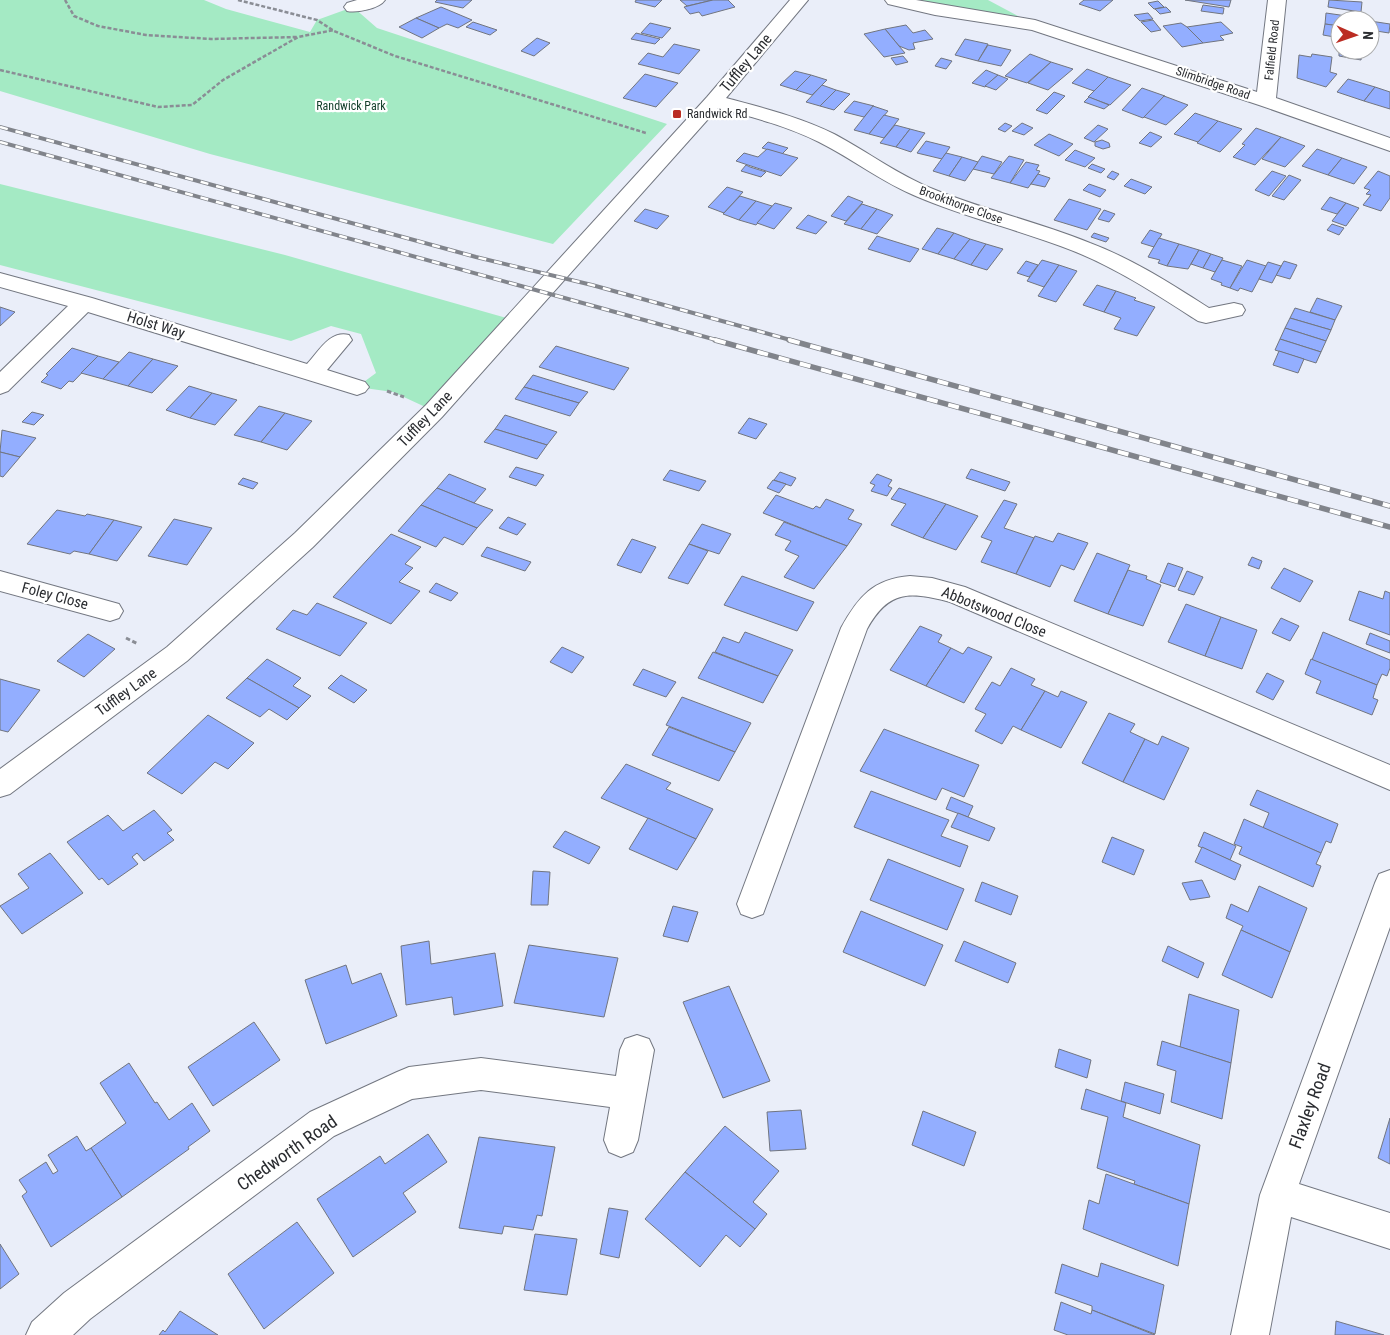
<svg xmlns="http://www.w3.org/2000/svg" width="1390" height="1335" viewBox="0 0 1390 1335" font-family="'Roboto Condensed',sans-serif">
	<rect width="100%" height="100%" fill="#eaeef9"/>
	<g fill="#a4eac4">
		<polygon points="0,0 204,0 226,9 310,32 317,20 353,7 377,28 667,124 553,244 210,154 0,91"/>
		<polygon points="894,0 988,0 1035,25"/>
		<polygon points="0,184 285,255 517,321 434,411 393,392 357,387 376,373 361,334 331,326 291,341 0,265"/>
	</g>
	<g fill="#93aeff" stroke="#71757f">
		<polygon points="437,0 472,0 463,8 435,2"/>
		<polygon points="636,0 662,0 655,7 635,2"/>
		<polygon points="680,0 713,0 687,6"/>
		<polygon points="713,0 728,0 735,7 702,16 699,12 690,14 684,7"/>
		<polygon points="1084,0 1113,0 1100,11 1079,4"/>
		<polygon points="1185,0 1231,0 1229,7"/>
		<polygon points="1329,0 1362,2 1361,12 1328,7"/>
		<polygon points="1158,1 1164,7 1154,9 1148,3"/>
		<polygon points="1203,5 1224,8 1223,14 1201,11"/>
		<polygon points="441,7 472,20 458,28 447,24 439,28 416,18"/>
		<polygon points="1166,7 1171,12 1160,14 1155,9"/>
		<polygon points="1148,13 1153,19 1140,21 1134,15"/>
		<polygon points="1326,13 1361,18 1364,20 1340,20 1340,26 1325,24"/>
		<polygon points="416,18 439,28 422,38 399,27"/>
		<polygon points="1153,20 1161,30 1151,32 1141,22"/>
		<polygon points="1370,21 1390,24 1389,33 1370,30"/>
		<polygon points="473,22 497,30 490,35 466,27"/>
		<polygon points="1221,22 1233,33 1220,36 1224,40 1203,43 1187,27"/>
		<polygon points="650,23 671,28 662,38 641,33"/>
		<polygon points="1181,23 1187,27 1203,43 1182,47 1163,26"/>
		<polygon points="1325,24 1340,26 1340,38 1323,35"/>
		<polygon points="906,25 913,33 925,30 933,39 913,43 915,49 909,50 899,46 885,29"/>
		<polygon points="885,29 899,46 905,53 884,57 864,34"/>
		<polygon points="636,33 660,39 655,44 631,39"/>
		<polygon points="537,38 550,43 534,56 521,51"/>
		<polygon points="965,39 988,44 978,61 955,55"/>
		<polygon points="674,44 700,50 679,74 638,64 648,53 663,57"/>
		<polygon points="988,45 1011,50 1001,66 978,61"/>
		<polygon points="1339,49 1362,53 1361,60 1339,56"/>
		<polygon points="1030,54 1051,62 1027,83 1005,76"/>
		<polygon points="1312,54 1332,57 1330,72 1337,74 1326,87 1297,78 1299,55 1311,57"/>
		<polygon points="903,56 908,62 896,65 891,58"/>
		<polygon points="941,58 952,61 946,69 935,66"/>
		<polygon points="1051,62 1073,69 1048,90 1028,83"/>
		<polygon points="1087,69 1108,77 1094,91 1072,83"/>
		<polygon points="986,70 998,75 985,87 972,83"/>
		<polygon points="795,71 811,75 796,90 780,85"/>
		<polygon points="645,74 678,83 656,107 623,98"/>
		<polygon points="811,75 827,80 812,95 796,90"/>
		<polygon points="998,75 1008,79 996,90 985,86"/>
		<polygon points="1108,77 1131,85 1110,105 1088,97"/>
		<polygon points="1348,79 1375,87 1364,101 1337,92"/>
		<polygon points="822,85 836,90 820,106 806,102"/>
		<polygon points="1375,87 1390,92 1390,109 1364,101"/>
		<polygon points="1142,88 1165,96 1143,118 1122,110"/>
		<polygon points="836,90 850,94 834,110 820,106"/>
		<polygon points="1054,92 1065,96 1047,114 1036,110"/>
		<polygon points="1164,96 1188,105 1166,125 1144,117"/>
		<polygon points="1089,97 1109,105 1104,109 1084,102"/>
		<polygon points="854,101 874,106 864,117 844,112"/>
		<polygon points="873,106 888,111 869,134 854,130"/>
		<polygon points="1195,113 1218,121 1198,142 1174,134"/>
		<polygon points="884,115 899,119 884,138 869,134"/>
		<polygon points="1218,121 1242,129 1220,152 1197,143"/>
		<polygon points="1005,123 1012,126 1005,132 998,129"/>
		<polygon points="1022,123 1033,128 1024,135 1012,131"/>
		<polygon points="895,125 910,129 896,147 880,143"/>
		<polygon points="1098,125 1108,129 1094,142 1084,138"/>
		<polygon points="1256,128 1281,137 1255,165 1233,157 1245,145 1242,144"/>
		<polygon points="910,129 925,133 911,152 896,147"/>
		<polygon points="1150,132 1162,137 1151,147 1139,143"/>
		<polygon points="1049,134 1073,144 1059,156 1034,145"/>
		<polygon points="1281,137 1305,146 1285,167 1262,159"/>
		<polygon points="1102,140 1109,143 1110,147 1103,149 1095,146 1095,142"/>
		<polygon points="926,141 950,147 942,159 917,153"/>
		<polygon points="768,142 788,148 782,154 762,148"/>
		<polygon points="767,149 798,158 781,176 736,161 744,153 758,157"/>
		<polygon points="1317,149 1342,158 1328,175 1302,166"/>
		<polygon points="1075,150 1095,158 1085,167 1065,160"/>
		<polygon points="946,153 962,157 949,176 933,171"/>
		<polygon points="982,156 1002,162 994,174 973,169"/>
		<polygon points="1009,156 1024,160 1010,183 991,178"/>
		<polygon points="962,157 978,162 965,181 949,176"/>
		<polygon points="1342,158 1367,167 1354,184 1328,175"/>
		<polygon points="1026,162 1039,165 1036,170 1040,171 1028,188 1010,183"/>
		<polygon points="1092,164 1105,169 1101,173 1088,168"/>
		<polygon points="746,165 750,167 766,172 761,177 741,171"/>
		<polygon points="1112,171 1119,174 1114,180 1107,177"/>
		<polygon points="1272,171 1286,176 1269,196 1255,190"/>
		<polygon points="1378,171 1390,176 1390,198 1381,211 1363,205 1371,195 1366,194 1370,190 1364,188"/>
		<polygon points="1038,174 1050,178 1045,187 1031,184"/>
		<polygon points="1289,175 1301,180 1284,200 1272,196"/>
		<polygon points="1131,179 1152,187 1145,194 1124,186"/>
		<polygon points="1089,184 1106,190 1100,197 1083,190"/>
		<polygon points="727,187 743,192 724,213 708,207"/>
		<polygon points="740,196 756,201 739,220 723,214"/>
		<polygon points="848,196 863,202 846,221 831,216"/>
		<polygon points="1330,197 1346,203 1337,214 1321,209"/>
		<polygon points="1069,199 1101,209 1087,230 1054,220"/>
		<polygon points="756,201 772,206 756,225 739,220"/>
		<polygon points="775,203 792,208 774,229 757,223"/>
		<polygon points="1346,203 1359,208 1346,226 1332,221"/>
		<polygon points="862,204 877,209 861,229 844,224"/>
		<polygon points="645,209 669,216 657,229 634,221"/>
		<polygon points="877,209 893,215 877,234 861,229"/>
		<polygon points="1104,210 1115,214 1109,222 1098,219"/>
		<polygon points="808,215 827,222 816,234 796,228"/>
		<polygon points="1332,224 1344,228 1339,235 1327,230"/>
		<polygon points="937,228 954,233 938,254 922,249"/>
		<polygon points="1150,230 1162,234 1154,247 1141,243"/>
		<polygon points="954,233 970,239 954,259 938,254"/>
		<polygon points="1094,233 1109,238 1106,242 1091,237"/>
		<polygon points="877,236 919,249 910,262 868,249"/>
		<polygon points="1159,238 1179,244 1167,266 1158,263 1160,260 1148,257"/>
		<polygon points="970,239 986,244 971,265 954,259"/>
		<polygon points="986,244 1003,249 987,270 971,265"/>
		<polygon points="1179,244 1199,250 1188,269 1167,266"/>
		<polygon points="1199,250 1211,254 1203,268 1191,264"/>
		<polygon points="1211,254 1223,258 1215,272 1203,268"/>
		<polygon points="1042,260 1059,265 1044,287 1027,281"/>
		<polygon points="1222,260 1242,266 1230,288 1221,285 1222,283 1211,279"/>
		<polygon points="1247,260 1266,266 1252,292 1240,288 1238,291 1230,288"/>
		<polygon points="1026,261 1038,265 1029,277 1017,273"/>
		<polygon points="1284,261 1297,265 1290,279 1276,275"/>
		<polygon points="1268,262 1281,266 1272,283 1259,279"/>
		<polygon points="1059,265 1077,271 1056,302 1038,296"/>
		<polygon points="1097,285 1116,291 1104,312 1083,305"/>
		<polygon points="1116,291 1136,298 1134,300 1155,307 1137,336 1114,329 1121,318 1104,312"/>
		<polygon points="1317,298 1342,306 1335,320 1310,312"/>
		<polygon points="0,307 15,312 0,326"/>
		<polygon points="1295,308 1335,320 1331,330 1290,318"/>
		<polygon points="1290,318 1331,330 1326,341 1285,328"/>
		<polygon points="1285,328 1326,341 1321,352 1280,339"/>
		<polygon points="1280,339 1321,352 1316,363 1275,350"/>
		<polygon points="556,346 629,368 614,390 539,367"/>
		<polygon points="72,348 98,356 73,382 69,381 61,389 41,382 48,375 46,374"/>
		<polygon points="1279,351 1304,359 1298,373 1273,365"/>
		<polygon points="129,352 153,359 128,386 103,379"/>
		<polygon points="98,356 119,362 103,379 81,373"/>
		<polygon points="153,359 178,366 152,393 128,386"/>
		<polygon points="533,375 588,392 579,403 524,387"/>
		<polygon points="189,386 212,393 190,418 166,410"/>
		<polygon points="524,387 579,403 570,416 515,399"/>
		<polygon points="212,393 237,400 215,425 190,418"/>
		<polygon points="259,406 285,413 261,442 234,435"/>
		<polygon points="32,412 44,415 34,425 22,422"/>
		<polygon points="285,413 312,421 287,450 261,442"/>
		<polygon points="505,415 557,432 547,445 495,429"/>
		<polygon points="749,418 767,424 756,439 738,433"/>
		<polygon points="495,429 547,445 537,459 484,442"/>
		<polygon points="2,430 36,438 20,457 0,452"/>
		<polygon points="0,452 20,457 3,477 0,476"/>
		<polygon points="516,467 544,475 536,486 509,477"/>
		<polygon points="971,469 1010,482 1005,491 966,478"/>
		<polygon points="670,470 706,481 699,491 663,480"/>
		<polygon points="780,472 796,478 791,486 774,480"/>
		<polygon points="449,474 486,489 474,503 437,488"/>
		<polygon points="877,474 892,480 888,486 892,488 887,496 871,491 875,485 870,483"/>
		<polygon points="243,478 258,483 253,489 238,484"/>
		<polygon points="773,480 786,484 779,493 767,488"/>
		<polygon points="437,488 474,503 493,510 477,528 421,505"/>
		<polygon points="899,488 946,504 923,538 891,525 906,504 891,499"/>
		<polygon points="776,495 813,509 816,506 820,508 826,499 854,510 848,519 862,524 847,546 763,513"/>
		<polygon points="1004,500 1017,504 1004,528 1034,538 1016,574 981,562 992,541 981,537"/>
		<polygon points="946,504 978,516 956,550 923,538"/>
		<polygon points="421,505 477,528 463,545 444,537 436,547 398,531"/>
		<polygon points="57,510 85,516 87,514 114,520 89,554 74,551 70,554 27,544"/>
		<polygon points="508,517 526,524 517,535 499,528"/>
		<polygon points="174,519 212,528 187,565 148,556"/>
		<polygon points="114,520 142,527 117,561 89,554"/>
		<polygon points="784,522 847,546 814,589 784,577 799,556 785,550 791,541 775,535"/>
		<polygon points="702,524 731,534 719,554 689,544"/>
		<polygon points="1058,533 1088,543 1074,570 1061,565 1050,587 1016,574 1035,536 1053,542"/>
		<polygon points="391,534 421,547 405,564 413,568 399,582 420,591 391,624 333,597"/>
		<polygon points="632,539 656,547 641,573 617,565"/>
		<polygon points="689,544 708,551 688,584 668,578"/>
		<polygon points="487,547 531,562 525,571 481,556"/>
		<polygon points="1097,553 1130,565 1108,614 1074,601"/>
		<polygon points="1252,557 1262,561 1259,569 1248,565"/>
		<polygon points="1168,563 1183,568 1175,587 1160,582"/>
		<polygon points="1284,568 1313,581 1300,602 1271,588"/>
		<polygon points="1128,570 1147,576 1146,579 1161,585 1143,626 1108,614"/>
		<polygon points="1187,571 1203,577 1194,595 1178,590"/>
		<polygon points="742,576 814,602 797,631 724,605"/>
		<polygon points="436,583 458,593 451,601 429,592"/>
		<polygon points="1359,591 1383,599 1385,591 1390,593 1390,635 1349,620"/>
		<polygon points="317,603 367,623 340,656 276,629 293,610 307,615"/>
		<polygon points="1186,604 1221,617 1205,656 1168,642"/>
		<polygon points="1221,617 1257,630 1242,669 1205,656"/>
		<polygon points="1281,618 1299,626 1290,641 1272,633"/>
		<polygon points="920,626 942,635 938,642 951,648 926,686 890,670"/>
		<polygon points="745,632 793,650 778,676 715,652 723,637 739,643"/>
		<polygon points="1323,632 1390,660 1390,668 1387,676 1382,674 1377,685 1312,660"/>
		<polygon points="1370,633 1390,641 1390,653 1366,644"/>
		<polygon points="88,634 115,649 84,677 57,661"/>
		<polygon points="562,647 584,657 572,673 550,662"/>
		<polygon points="968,647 992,657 964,703 926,686 951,648 963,654"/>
		<polygon points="713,652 778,676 763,703 698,678"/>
		<polygon points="267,659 301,678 293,686 311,696 299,708 247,678"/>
		<polygon points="1311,659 1377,685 1373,698 1378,700 1372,715 1316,693 1321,681 1305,674"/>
		<polygon points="1011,668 1035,679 1031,685 1045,691 1021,730 1013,726 1002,744 975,731 986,714 975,709 992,682 1000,686"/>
		<polygon points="643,669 676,682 666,697 633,685"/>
		<polygon points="1267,673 1284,681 1273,700 1256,692"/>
		<polygon points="341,675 367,690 354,703 328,688"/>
		<polygon points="247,678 299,708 287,720 269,709 260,717 226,698"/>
		<polygon points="0,679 40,690 8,732 0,730"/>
		<polygon points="1045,691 1058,697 1061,691 1087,702 1061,748 1021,730"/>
		<polygon points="682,697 751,723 735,752 666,725"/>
		<polygon points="1109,713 1135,724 1130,732 1145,739 1123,782 1082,763"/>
		<polygon points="208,715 254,743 228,769 215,762 182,794 147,773"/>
		<polygon points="669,727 735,752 719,781 652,755"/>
		<polygon points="884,729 979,765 964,797 942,788 936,800 860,771"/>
		<polygon points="1162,736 1189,748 1164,800 1123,782 1145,739 1158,745"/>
		<polygon points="626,764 671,783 666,789 713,809 696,839 601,798"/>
		<polygon points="1257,790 1338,824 1331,843 1326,841 1321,853 1263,828 1269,813 1250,805"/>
		<polygon points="871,791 949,820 941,836 968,846 960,867 854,827"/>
		<polygon points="951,797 973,806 968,817 946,809"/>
		<polygon points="154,810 172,830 167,833 174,840 144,861 137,853 132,857 138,864 108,885 102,878 99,880 67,842 108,815 123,831"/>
		<polygon points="958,813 995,828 989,841 951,827"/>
		<polygon points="648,818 696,839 677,870 629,849"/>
		<polygon points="1244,819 1321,853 1316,864 1321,866 1313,887 1239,854 1242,847 1234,844"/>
		<polygon points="565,831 600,847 589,864 553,847"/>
		<polygon points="1204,832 1236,846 1230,860 1198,846"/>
		<polygon points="1112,837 1144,850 1134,875 1102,862"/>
		<polygon points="1202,847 1241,865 1235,880 1195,862"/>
		<polygon points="50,853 83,893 22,934 0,906 29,888 18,874"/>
		<polygon points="888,859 964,889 947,930 870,900"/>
		<polygon points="533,871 550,872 548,905 531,905"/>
		<polygon points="1202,880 1210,897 1190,900 1182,883"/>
		<polygon points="982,882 1018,896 1011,915 975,901"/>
		<polygon points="1259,886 1307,908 1290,952 1241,930 1243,926 1226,918 1231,904 1248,912"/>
		<polygon points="673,906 698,912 688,942 663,936"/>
		<polygon points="861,911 943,945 925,986 843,952"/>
		<polygon points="1241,930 1290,952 1272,998 1222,975"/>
		<polygon points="429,941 431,964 495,953 503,1006 454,1015 452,997 406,1005 401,946"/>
		<polygon points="964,941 1016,963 1008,983 955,961"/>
		<polygon points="529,945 618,958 604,1017 514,1003"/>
		<polygon points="1168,946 1204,963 1198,978 1162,961"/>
		<polygon points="346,965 352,984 381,973 397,1016 326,1044 305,980"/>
		<polygon points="729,986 770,1081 723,1098 683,1002"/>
		<polygon points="1189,994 1239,1010 1231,1063 1180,1047"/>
		<polygon points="254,1022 280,1060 213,1106 188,1067"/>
		<polygon points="1162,1041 1231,1063 1222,1119 1171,1102 1176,1071 1157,1065"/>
		<polygon points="1059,1049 1091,1060 1087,1078 1055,1067"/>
		<polygon points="129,1063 155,1103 157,1102 169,1120 192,1103 210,1131 188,1147 189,1149 122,1197 91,1148 126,1123 100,1083"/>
		<polygon points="1125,1082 1164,1094 1160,1114 1121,1101"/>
		<polygon points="1086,1089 1126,1103 1123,1117 1200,1145 1189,1204 1134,1184 1135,1181 1097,1168 1108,1117 1081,1109"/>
		<polygon points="801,1110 806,1149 770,1151 767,1112"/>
		<polygon points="923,1111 976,1132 964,1166 912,1145"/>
		<polygon points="1390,1118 1390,1164 1378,1158"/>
		<polygon points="725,1126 779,1171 753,1202 767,1214 755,1229 685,1172"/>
		<polygon points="428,1134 447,1162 403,1193 416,1212 353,1257 317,1199 380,1156 385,1164"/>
		<polygon points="77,1136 86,1151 91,1148 122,1197 51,1247 22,1196 27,1192 19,1180 46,1162 53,1174 58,1171 48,1155"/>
		<polygon points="479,1137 555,1147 542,1216 537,1215 533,1230 504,1226 502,1234 459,1228"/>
		<polygon points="685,1172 755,1229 740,1247 726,1235 700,1267 645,1219"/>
		<polygon points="1106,1174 1189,1204 1178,1266 1083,1229 1089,1200 1099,1204"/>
		<polygon points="609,1208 628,1211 619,1258 600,1254"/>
		<polygon points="297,1222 334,1273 264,1329 228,1274"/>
		<polygon points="535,1234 577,1239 567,1295 524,1290"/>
		<polygon points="0,1244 19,1274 0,1289"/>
		<polygon points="1101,1263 1164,1285 1155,1334 1092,1310 1092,1306 1055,1293 1062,1264 1098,1277"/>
		<polygon points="1061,1302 1091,1314 1092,1310 1155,1335 1068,1335 1054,1330"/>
		<polygon points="180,1311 218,1335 159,1335 163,1330 165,1332"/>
		<polygon points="1336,1321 1384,1335 1335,1335"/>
	</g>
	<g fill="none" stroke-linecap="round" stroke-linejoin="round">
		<g stroke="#737781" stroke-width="2">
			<g id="minor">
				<path d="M357,0H385C379,9 356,13 347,11L344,7L347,3Z"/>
				<path d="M790,0H808L726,98C763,108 800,117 834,134C868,152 898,175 933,189C984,210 1039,222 1090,243C1133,259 1171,284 1209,308L1234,303L1242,305L1245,310L1242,315L1206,323L1198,321C1159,296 1120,270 1076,252C1024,231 970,219 918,197C883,183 853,159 819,142C787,126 752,117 718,108L442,417L313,547L187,661L10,794L0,797V769L167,647L295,533L426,405L707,97Z"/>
				<polygon points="885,0 916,0 1035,20 1257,92 1268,0 1286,0 1276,98 1390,138 1390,151 1259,105 1032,30 935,15 888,4"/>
				<path d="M0,273L92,298L307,364C319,351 330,330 349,335L352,340L327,370L365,382L369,387L365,392L357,395L88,312L8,391L0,394V372L68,306L0,287Z"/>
				<polygon points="0,571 119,604 123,611 119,618 110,621 0,591"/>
				<path d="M910,576L932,578L965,587L1390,765V790L950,602C910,592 889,589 867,629L763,914L752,918L741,914L737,904L841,628C858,597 873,579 910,576Z"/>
				<polygon points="1390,870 1390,927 1299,1184 1390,1213 1390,1249 1291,1217 1269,1335 1231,1335 1260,1195 1375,883 1379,874"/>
				<polygon points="637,1035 649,1039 654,1050 638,1140 633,1152 621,1157 609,1152 604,1140 610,1107 481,1090 412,1099 334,1136 90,1319 73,1335 26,1335 32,1322 64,1293 310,1112 397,1072 409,1067 481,1058 616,1076 620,1050 625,1039"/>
			</g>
		</g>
		<g stroke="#8a8d95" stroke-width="2.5" stroke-dasharray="4 2" stroke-linecap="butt">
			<polyline points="65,0 74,16 98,26 146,35 211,39 297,37"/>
			<polyline points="238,0 317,20 334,31 395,56 646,133"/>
			<polyline points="0,70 158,107 192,105 223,80 298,37 334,30"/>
		</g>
		<g stroke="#8a8d95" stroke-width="3" stroke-dasharray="4.5 2.5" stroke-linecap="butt">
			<polyline points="387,391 404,397"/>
			<polyline points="126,638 138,644"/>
		</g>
		<use href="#minor" fill="#fff" fill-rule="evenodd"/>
		<g stroke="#81848b" stroke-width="4">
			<g id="rail-far1">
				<polyline points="0,127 476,257 592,285 794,341"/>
				<polyline points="0,142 720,341"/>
			</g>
		</g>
		<g stroke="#81848b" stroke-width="5.5">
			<g id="rail">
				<polyline points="715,340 1390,527"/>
				<polyline points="789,340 1390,506"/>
			</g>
		</g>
		<use href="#rail-far1" stroke="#fff" stroke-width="2.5" stroke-dasharray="8" stroke-linecap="butt"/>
		<use href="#rail" stroke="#fff" stroke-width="4" stroke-dasharray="11" stroke-linecap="butt"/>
	</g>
	<rect fill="#bb2d23" stroke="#fff" stroke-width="2" x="672" y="109" width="10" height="10" rx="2.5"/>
	<g text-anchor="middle" stroke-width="4.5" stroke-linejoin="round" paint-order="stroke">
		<g font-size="12" fill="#2a2c30" stroke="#fff">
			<text transform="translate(1272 50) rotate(-84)" y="4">Falfield Road</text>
			<text transform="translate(1213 83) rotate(19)" y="4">Slimbridge Road</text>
			<text transform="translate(961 205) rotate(20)" y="4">Brookthorpe Close</text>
		</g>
		<g font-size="12" fill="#123e2a" stroke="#fff">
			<text x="351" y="110">Randwick Park</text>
		</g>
		<g font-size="12" fill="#2a2c30" stroke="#fff" text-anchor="start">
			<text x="687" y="118">Randwick Rd</text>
		</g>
		<g font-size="15" fill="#2a2c30" stroke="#fff">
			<text transform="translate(746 63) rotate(-50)" y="5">Tuffley Lane</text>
			<text transform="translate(156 325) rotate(17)" y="5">Holst Way</text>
			<text transform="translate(425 419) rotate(-46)" y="5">Tuffley Lane</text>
			<text transform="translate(55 596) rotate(15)" y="5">Foley Close</text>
			<text transform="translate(994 612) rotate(22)" y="5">Abbotswood Close</text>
			<text transform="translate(126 692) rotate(-36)" y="5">Tuffley Lane</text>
		</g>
		<g font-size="18" fill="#2a2c30" stroke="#fff">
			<text transform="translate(1310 1106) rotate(-70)" y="6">Flaxley Road</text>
			<text transform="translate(287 1153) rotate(-35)" y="6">Chedworth Road</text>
		</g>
	</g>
	<g transform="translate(1355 35) rotate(92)"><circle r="24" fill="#ffffff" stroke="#aaabac"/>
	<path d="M0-4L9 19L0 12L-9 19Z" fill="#bb2d23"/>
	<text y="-8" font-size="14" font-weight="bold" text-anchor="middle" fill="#2a2c30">N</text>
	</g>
</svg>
